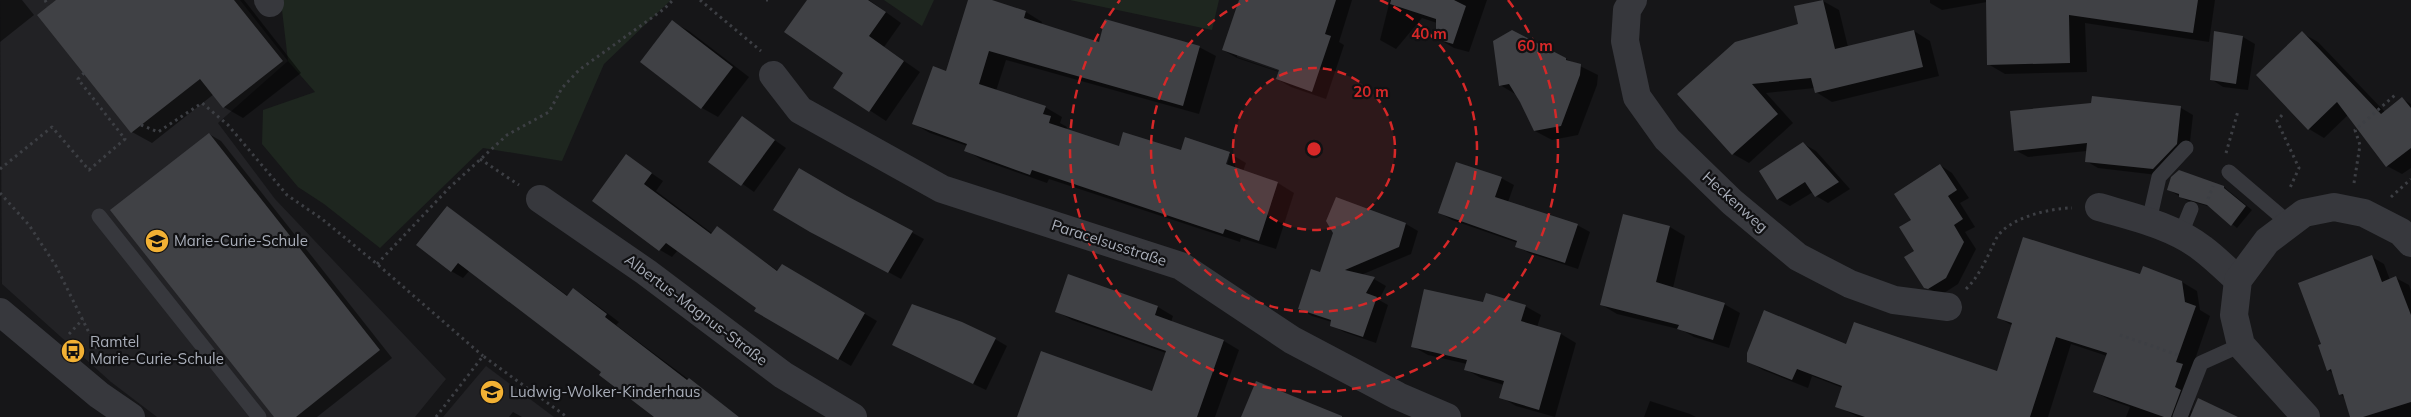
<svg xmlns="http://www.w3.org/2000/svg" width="2411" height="417" viewBox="0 0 2411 417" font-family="Mulish,sans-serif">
	<rect width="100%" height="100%" fill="#161618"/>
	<g fill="#222225">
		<polygon points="0,0 240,0 288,61 218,123 275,199 446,379 415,417 157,417 111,382 2,284"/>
		<polygon points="486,366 554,417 443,417"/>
	</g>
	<g fill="#1e261f">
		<polygon points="276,0 671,0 604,64 562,161 483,148 380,248 324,204 298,187 262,144 263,110 315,92 288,61 282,10"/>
		<polygon points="884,0 934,0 922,26"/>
		<polygon points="1070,0 1219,0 1212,30"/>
	</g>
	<g fill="#0007" fill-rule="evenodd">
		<polygon points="0,0 22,0 34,15 0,42"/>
		<polygon points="58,0 244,0 301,73 243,118 224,107 214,94 152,143 132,132 39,15"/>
		<polygon points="808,0 869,0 901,23 884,47 920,72 886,121 834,87 844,73"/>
		<path d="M969,0H988L1026,12L1042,22L1041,25L1100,44L1199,47L1216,56L1199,114L1006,60L996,91L1045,107L1062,117L1060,123L1067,127L1066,130L1120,148L1229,153L1246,163L1243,171L1278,183L1294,193L1276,249L1241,238L1240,242L1049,179L1047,183L982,160L966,150L967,146L930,133L914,124L947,72ZM1227,155H1230L1225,171Z"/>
		<path d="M1241,0H1352L1339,42L1344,45L1326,99L1291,87L1277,79L1279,72L1237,58L1223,50ZM1237,54L1285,71L1284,73L1237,57Z"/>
		<polygon points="1390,0 1487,0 1469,52 1454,48 1437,38 1437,23 1422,18 1396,49 1380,40"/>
		<polygon points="1930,0 2215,0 2209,42 2085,23 2087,72 2005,74 1988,64 1987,2 1942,10 1930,3"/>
		<polygon points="1823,1 1839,10 1848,47 1914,31 1930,41 1939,76 1832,102 1816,92 1815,88 1766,93 1793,123 1749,163 1733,154 1679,94 1799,25"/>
		<polygon points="672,22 689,31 749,77 718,117 702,108"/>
		<polygon points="2216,32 2243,37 2255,44 2248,90 2223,87 2211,79"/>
		<polygon points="2302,33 2318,42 2385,112 2402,99 2411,104 2411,168 2402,174 2387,166 2348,115 2324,138 2309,129"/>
		<polygon points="1566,59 1598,75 1597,85 1578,135 1552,140 1535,131 1517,95 1500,85"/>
		<polygon points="2093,97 2181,108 2193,115 2189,151 2166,176 2098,168 2086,161 2087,151 2028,157 2015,150 2093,104"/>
		<polygon points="743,118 786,148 754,192 710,161"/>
		<polygon points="209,134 221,141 392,358 317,417 276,417"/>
		<polygon points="1804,144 1816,151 1850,189 1828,203 1816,196 1813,192 1790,206 1778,199"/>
		<polygon points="626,156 663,181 656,191 713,234 717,228 778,271 782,265 877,321 851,366 756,310 758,308 678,250 672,257 660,250 593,201"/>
		<polygon points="1940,165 1952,173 1969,198 1960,203 1975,227 1965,232 1976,249 1958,284 1941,295 1925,287 1916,251 1912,220"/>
		<polygon points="1501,178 1514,185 1508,202 1577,225 1590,232 1578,269 1529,253 1517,246 1518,243 1452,220 1440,213"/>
		<polygon points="2224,187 2252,210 2237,228 2211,207 2186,200 2169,190"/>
		<polygon points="1337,198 1406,224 1418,231 1411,254 1361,275 1374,279 1386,286 1379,300 1388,305 1376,343 1344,332 1331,325 1332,322 1312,316 1300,309 1321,274 1334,233"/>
		<polygon points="850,199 924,239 901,279 787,216"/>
		<polygon points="447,207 568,296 574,290 586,297 619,322 616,325 739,417 660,417 470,270 463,278 451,271"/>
		<polygon points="1624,215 1670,227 1685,236 1673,288 1724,304 1740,313 1729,348 1694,337 1682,330 1617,314 1602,305"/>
		<polygon points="2372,257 2384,264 2390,280 2396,278 2409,285 2411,291 2411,417 2351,417 2345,398 2340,394 2333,373 2328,370"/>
		<polygon points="2141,276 2182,282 2197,291 2200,310 2210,316 2191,371 2190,396 2195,400 2191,410 2235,417 2126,417 2130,407 2110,400 2095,392 2107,356 2071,344 2048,417 1858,417 1837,406 1843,388 1812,376 1808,388 1763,370 1748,361 1847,345 1998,373 2013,326 1998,317"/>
		<polygon points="1484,304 1525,306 1541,315 1537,327 1561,334 1576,343 1555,417 1516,406 1501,397 1504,385 1481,378 1465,369 1467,364 1428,355 1412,346"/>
		<polygon points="1158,307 1173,316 1171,322 1224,341 1239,350 1215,417 1018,417 1152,393 1166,353 1072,320 1056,311"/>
		<polygon points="995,339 1007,346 986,390 906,352"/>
		<polygon points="1650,401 1690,414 1696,417 1644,417"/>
		<polygon points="513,412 522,417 509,417"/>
	</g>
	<g fill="#404145">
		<polygon points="56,0 234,0 283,61 223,108 200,79 131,133 37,15"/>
		<polygon points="807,0 868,0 886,12 869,36 904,61 869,112 833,88 843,73 784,32"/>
		<polygon points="968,0 992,0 1026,11 1024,18 1099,42 1105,19 1200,46 1183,106 989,51 979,84 1046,106 1043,114 1051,116 1049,123 1119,146 1123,132 1181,150 1185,137 1230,152 1226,164 1278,182 1259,241 1225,229 1223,234 1032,170 1030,175 964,151 967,144 912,124 933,66 946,71"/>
		<polygon points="1239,0 1336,0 1325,34 1331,36 1312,92 1276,79 1279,70 1222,50"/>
		<polygon points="1391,0 1454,0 1466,6 1453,44 1436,39 1436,19 1390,4"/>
		<polygon points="1823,0 1835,49 1914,30 1923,67 1815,93 1811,78 1752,84 1778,114 1732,155 1677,94 1735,42 1798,24 1794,6"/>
		<polygon points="1986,0 2198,0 2193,33 2069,15 2070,63 1987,65"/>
		<polygon points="672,20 733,67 701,109 640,62"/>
		<polygon points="1512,30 1566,58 1566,60 1581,64 1580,75 1561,126 1534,131 1520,102 1509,84 1499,86 1493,41"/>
		<polygon points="2214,31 2243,36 2236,84 2210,80"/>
		<polygon points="2302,31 2381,114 2402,97 2411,108 2411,148 2386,167 2337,102 2308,130 2256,75"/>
		<polygon points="2092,96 2181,106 2177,144 2153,169 2085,162 2087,143 2014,151 2010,111 2091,103"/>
		<polygon points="742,116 775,140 741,186 708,162"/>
		<polygon points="209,133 380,350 296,417 274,417 110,210"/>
		<polygon points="1803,142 1839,182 1815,197 1805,182 1777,200 1759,171"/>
		<polygon points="626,154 652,173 644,184 711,234 717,226 777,271 782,264 865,313 838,360 754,311 756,308 666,243 659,251 592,201"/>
		<polygon points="1456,162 1502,177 1495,197 1578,224 1565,263 1515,247 1517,241 1438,213"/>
		<polygon points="1940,164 1957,190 1948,196 1963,219 1954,225 1964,242 1946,278 1928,289 1924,288 1904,257 1914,251 1899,227 1911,220 1894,194"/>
		<polygon points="799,168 847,196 913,231 888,273 810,232 773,210"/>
		<polygon points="2179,170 2224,186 2224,188 2246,206 2231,226 2207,205 2179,197 2179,194 2167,190 2171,177"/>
		<polygon points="1336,197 1406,223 1399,247 1345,270 1375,277 1366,293 1377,297 1363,337 1330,326 1331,320 1298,309 1311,269 1320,272 1333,233 1326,221"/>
		<polygon points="447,206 567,296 573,288 607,314 605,317 687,380 689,378 739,417 654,417 599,375 601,372 458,263 451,272 416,245"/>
		<polygon points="1623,214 1670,226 1656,282 1725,303 1713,340 1677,329 1679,325 1600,305"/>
		<polygon points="2023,237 2140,274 2143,266 2182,281 2185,302 2196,306 2176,362 2183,364 2175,387 2181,390 2171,417 2164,417 2093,392 2107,353 2056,337 2030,417 1865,417 1835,407 1842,386 1797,369 1792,380 1747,362 1747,353 1764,310 1846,344 1854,322 1997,371 2012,323 1997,318"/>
		<polygon points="2372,255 2382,282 2396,276 2411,315 2411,402 2363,417 2350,417 2343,394 2339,395 2331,369 2327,371 2318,345 2321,344 2298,283"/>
		<polygon points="1068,274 1158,306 1155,315 1224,340 1197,417 1017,417 1041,351 1152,391 1166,351 1055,312"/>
		<polygon points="1424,289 1483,302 1486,293 1526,305 1521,321 1561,333 1539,410 1499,398 1504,381 1464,370 1467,360 1411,347"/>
		<polygon points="912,304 962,322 996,338 973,384 892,345"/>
		<polygon points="1256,381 1342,416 1342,417 1241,417"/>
		<polygon points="2198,398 2238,417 2190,417"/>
	</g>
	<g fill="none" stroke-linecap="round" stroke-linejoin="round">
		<g stroke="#3d3f44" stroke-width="3" stroke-dasharray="2.5 4" stroke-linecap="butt">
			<polyline points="45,0 48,6"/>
			<polyline points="700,0 761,51"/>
			<polyline points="766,0 768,0"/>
			<polyline points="2282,115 2277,121 2299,168 2289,190"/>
			<polyline points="141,125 158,132 202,103 228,125 287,195 322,219 377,264 483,356"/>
			<polyline points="2226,153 2238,111"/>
			<polyline points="480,159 519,185"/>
			<polyline points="0,169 52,127 89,170 125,139 78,79 84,73"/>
			<polyline points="2354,183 2360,145 2355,130 2395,95"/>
			<polyline points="0,193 29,225 56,266 103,361"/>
			<polyline points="2391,197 2411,179"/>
			<polyline points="2208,199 2213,186"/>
			<polyline points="377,264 449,188 507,135 549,112 562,88 579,70 664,9 673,0"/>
			<path d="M1966,289C1981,274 1987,257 1996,239C2007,218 2050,208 2072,208"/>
			<polyline points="69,334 83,319"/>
			<polyline points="2120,335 2181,356"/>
			<polyline points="436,417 483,356 567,417"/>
		</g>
		<g stroke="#37383d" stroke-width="15">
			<polyline points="2229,172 2290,224"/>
			<polyline points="99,216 259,417"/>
			<polyline points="2149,221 2159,177 2186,148"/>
			<polyline points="2180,236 2191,209"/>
			<polyline points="2180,417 2201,363 2241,345"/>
		</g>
		<g stroke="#37383d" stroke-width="28">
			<polyline points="268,0 270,3"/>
			<polyline points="1633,0 1627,10 1625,41 1637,97 1667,139 1732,202 1798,257 1850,284 1894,300 1948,307"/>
			<polyline points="773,75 800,110 942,189 1181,266 1292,340 1398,396 1447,417"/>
			<polyline points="540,199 646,272 783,375 853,417"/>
			<path d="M2099,207C2133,217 2174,226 2203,249C2215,258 2226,269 2238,280"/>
			<polyline points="0,312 99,395 131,417"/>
			<polyline points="2306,417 2241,345 2234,315 2238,280 2267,241 2304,213 2334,207 2364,213 2401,232 2411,243"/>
		</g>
	</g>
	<circle cx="1314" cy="149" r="81" fill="#d62828" fill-opacity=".12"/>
	<g fill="none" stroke="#d62828" stroke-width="2.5" stroke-dasharray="9 6">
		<circle cx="1314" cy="149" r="81"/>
		<path d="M1380 0A163 163 0 1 1 1248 0"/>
		<path d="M1508 0A244 244 0 1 1 1120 0"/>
	</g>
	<defs>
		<g id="school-disc" transform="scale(1.25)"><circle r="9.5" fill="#f2b134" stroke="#111113"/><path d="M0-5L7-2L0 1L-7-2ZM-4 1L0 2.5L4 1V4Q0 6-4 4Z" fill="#111"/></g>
		<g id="bus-disc" transform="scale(1.25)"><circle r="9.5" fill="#f2b134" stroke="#111113"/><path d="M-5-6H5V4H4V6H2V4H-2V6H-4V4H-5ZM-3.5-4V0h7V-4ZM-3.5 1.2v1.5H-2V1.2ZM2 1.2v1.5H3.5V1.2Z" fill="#111"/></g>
	</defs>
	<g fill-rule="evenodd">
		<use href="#school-disc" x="157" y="241"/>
		<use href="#bus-disc" x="73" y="351"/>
		<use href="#school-disc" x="492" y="392"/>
	</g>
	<g text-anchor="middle" stroke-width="4.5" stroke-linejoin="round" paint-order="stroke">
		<g font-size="15" fill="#a8adb8" stroke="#111113">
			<text transform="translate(1735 202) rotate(42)" y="5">Heckenweg</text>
			<text transform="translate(1109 243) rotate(18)" y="5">Paracelsusstraße</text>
			<text transform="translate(696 310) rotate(37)" y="5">Albertus-Magnus-Straße</text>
		</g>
		<g font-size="15" fill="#a8adb8" stroke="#111113" text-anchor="start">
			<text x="174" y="246">Marie-Curie-Schule</text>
			<text x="90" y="347">Ramtel<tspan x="90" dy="17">Marie-Curie-Schule</tspan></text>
			<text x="510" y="397">Ludwig-Wolker-Kinderhaus</text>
		</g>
	</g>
	<circle cx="1314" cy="149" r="8" fill="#d62828" stroke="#111113" stroke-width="2.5"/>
	<g font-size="15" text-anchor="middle" font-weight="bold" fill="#d62828" stroke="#111113" stroke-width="4.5" stroke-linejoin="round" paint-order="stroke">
		<text x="1429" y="39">40 m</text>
		<text x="1535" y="51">60 m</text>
		<text x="1371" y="97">20 m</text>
	</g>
</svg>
